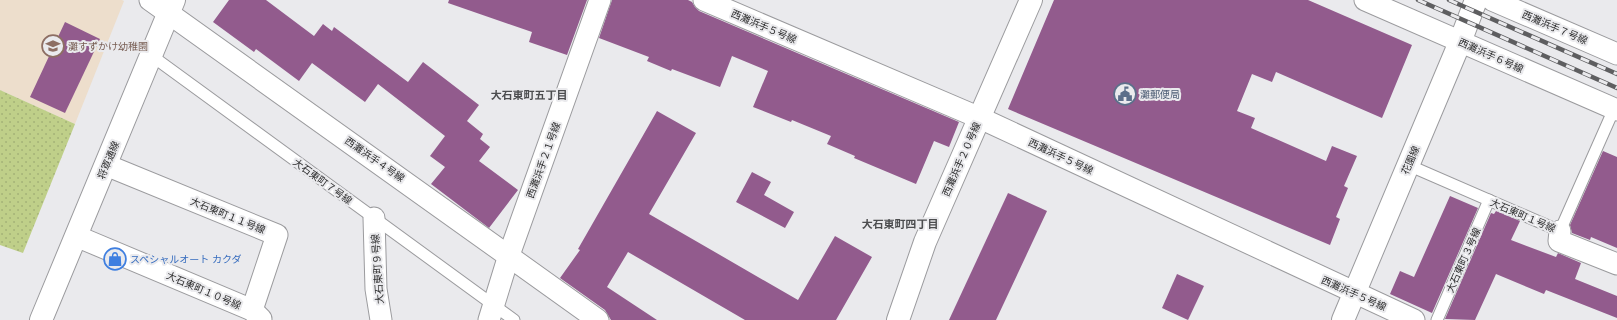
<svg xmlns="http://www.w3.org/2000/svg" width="1617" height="320" viewBox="0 0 1617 320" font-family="'DM Sans','Noto Sans JP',sans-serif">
	<defs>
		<pattern id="park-dots" width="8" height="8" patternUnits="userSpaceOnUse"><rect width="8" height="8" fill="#bfcf89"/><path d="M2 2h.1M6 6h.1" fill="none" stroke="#a4b277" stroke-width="1.8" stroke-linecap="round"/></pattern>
	</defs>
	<rect width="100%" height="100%" fill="#eaeaed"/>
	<polygon fill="#eddecc" points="0,0 122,0 124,1 75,124 0,90"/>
	<polygon fill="url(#park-dots)" points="0,90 75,124 23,253 0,245"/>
	<g fill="#925b8d">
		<polygon points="229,0 266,0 314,36 323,24 332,31 334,27 408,82 423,62 479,105 467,121 483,134 480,139 490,147 479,161 518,190 489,228 431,184 445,167 430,156 445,136 378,84 365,102 312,63 299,81 256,49 254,52 213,22"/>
		<polygon points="449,0 587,0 567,55 529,42 532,32 448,3"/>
		<polygon points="612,0 688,0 692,2 695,7 699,11 959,122 949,147 934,141 916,184 854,158 855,156 827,144 831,136 792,120 791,122 753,107 768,71 732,56 720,87 672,69 671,71 647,61 649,57 599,38"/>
		<polygon points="1054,0 1308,0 1412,45 1382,118 1276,72 1272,82 1252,74 1237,111 1255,118 1251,128 1326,161 1332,146 1357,156 1344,186 1348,188 1336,217 1340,219 1330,245 1008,109"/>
		<polygon points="65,22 100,39 65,113 30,97"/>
		<polygon points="657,111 696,133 649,214 798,300 835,236 872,257 836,320 745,320 628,252 607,287 657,320 611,320 605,310 560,278 580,250 578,249"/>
		<polygon points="1603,151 1617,157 1617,248 1591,237 1590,240 1572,233 1570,225"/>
		<polygon points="752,172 771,182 764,195 794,212 785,228 736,202"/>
		<polygon points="1008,193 1047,211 996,320 949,320"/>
		<polygon points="1450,196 1478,208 1432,313 1390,294 1400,271 1414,277"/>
		<polygon points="1496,211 1520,221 1511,240 1556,257 1558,253 1581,263 1575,279 1617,296 1617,318 1546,290 1544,294 1496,274 1475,320 1445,319 1491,213 1494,214"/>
		<polygon points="1177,274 1204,286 1188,320 1162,308"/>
	</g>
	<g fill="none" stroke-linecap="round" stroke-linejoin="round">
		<g stroke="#9b9b9e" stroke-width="13">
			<g id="lane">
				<polyline points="152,56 514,320"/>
				<polyline points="1408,165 1560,231 1614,109"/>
				<polyline points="1437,320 1489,200"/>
			</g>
		</g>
		<g stroke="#9b9b9e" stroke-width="23">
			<g id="street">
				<polyline points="150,0 598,320"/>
				<polyline points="704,0 980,118 1414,320"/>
				<polyline points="1365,0 1617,110"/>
				<polyline points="1492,0 1617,54"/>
				<polyline points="106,165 277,235 252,310"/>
				<polyline points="374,218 376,289 381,320"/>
				<polyline points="1560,231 1559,241 1617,264"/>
				<polyline points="76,236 252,310 261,319"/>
				<polyline points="489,320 509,255 600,0"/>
			</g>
		</g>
		<g stroke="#9b9b9e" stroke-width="24">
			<g id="secondary">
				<polyline points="41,320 174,0"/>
				<polyline points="898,320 925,242 1031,0"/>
				<polyline points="1343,320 1460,42 1476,0"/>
			</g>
		</g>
		<use href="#lane" stroke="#fff" stroke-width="11"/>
		<use href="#street" stroke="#fff" stroke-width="21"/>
		<use href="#secondary" stroke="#fff" stroke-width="22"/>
		<g stroke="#5e5e60" stroke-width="4.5">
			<g id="rail">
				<polyline points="1418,0 1617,88"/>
				<polyline points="1449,0 1617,74"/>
			</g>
		</g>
		<use href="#rail" stroke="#eaeaed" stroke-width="3" stroke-dasharray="9" stroke-linecap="butt"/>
	</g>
	<defs>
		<g id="school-ring" transform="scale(1.15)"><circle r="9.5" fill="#eaeaed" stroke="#8d6e63" stroke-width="1.5"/><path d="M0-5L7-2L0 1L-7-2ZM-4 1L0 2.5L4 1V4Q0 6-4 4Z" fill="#8d6e63"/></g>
		<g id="civic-ring" transform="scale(1.15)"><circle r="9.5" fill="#eaeaed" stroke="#5c6f8a" stroke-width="1.5"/><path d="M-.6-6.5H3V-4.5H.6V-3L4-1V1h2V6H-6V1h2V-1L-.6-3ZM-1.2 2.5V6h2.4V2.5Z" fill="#5c6f8a"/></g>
		<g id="shop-ring" transform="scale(1.15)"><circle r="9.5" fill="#eaeaed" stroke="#3f7fe0" stroke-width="1.5"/><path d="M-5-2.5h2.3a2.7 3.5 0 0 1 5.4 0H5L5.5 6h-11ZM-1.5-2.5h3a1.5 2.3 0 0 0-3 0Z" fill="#3f7fe0"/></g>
	</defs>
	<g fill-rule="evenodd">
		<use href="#school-ring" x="53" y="46"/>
		<use href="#civic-ring" x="1125" y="94"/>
		<use href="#shop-ring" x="115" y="259"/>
	</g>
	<g text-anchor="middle" stroke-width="4" stroke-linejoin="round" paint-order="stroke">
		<g font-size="10" fill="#2e2e2f" stroke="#eaeaed">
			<text transform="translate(764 26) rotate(23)" y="4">西灘浜手５号線</text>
			<text transform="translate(1555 27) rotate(23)" y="4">西灘浜手７号線</text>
			<text transform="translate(1491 55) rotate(24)" y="4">西灘浜手６号線</text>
			<text transform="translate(1061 156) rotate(25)" y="4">西灘浜手５号線</text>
			<text transform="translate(375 159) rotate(35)" y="4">西灘浜手４号線</text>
			<text transform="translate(961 159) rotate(-66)" y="4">西灘浜手２０号線</text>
			<text transform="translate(108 160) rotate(-67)" y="4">将軍通線</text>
			<text transform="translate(543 160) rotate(-70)" y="4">西灘浜手２１号線</text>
			<text transform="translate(1410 160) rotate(-67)" y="4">花園線</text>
			<text transform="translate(323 181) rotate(36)" y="4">大石東町７号線</text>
			<text transform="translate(228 215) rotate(22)" y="4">大石東町１１号線</text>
			<text transform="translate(1523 215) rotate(23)" y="4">大石東町１号線</text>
			<text transform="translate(1463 260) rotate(-66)" y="4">大石東町３号線</text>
			<text transform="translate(377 269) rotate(-94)" y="4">大石東町９号線</text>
			<text transform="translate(204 290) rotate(23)" y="4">大石東町１０号線</text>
			<text transform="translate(1354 293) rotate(24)" y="4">西灘浜手５号線</text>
		</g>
		<g font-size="10" fill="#785e54" stroke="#eaeaed" text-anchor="start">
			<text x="68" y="50">灘すずかけ幼稚園</text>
		</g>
		<g font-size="10" fill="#4e5e75" stroke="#eaeaed" text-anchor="start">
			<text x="1140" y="98">灘郵便局</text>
		</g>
		<g font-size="10" fill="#366cbe" stroke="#eaeaed" text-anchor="start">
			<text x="130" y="263">スペシャルオート カクダ</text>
		</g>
		<g font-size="11" font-weight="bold" fill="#4c4d4f" stroke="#eaeaed">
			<text x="529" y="99">大石東町五丁目</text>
			<text x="900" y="228">大石東町四丁目</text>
		</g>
	</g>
</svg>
